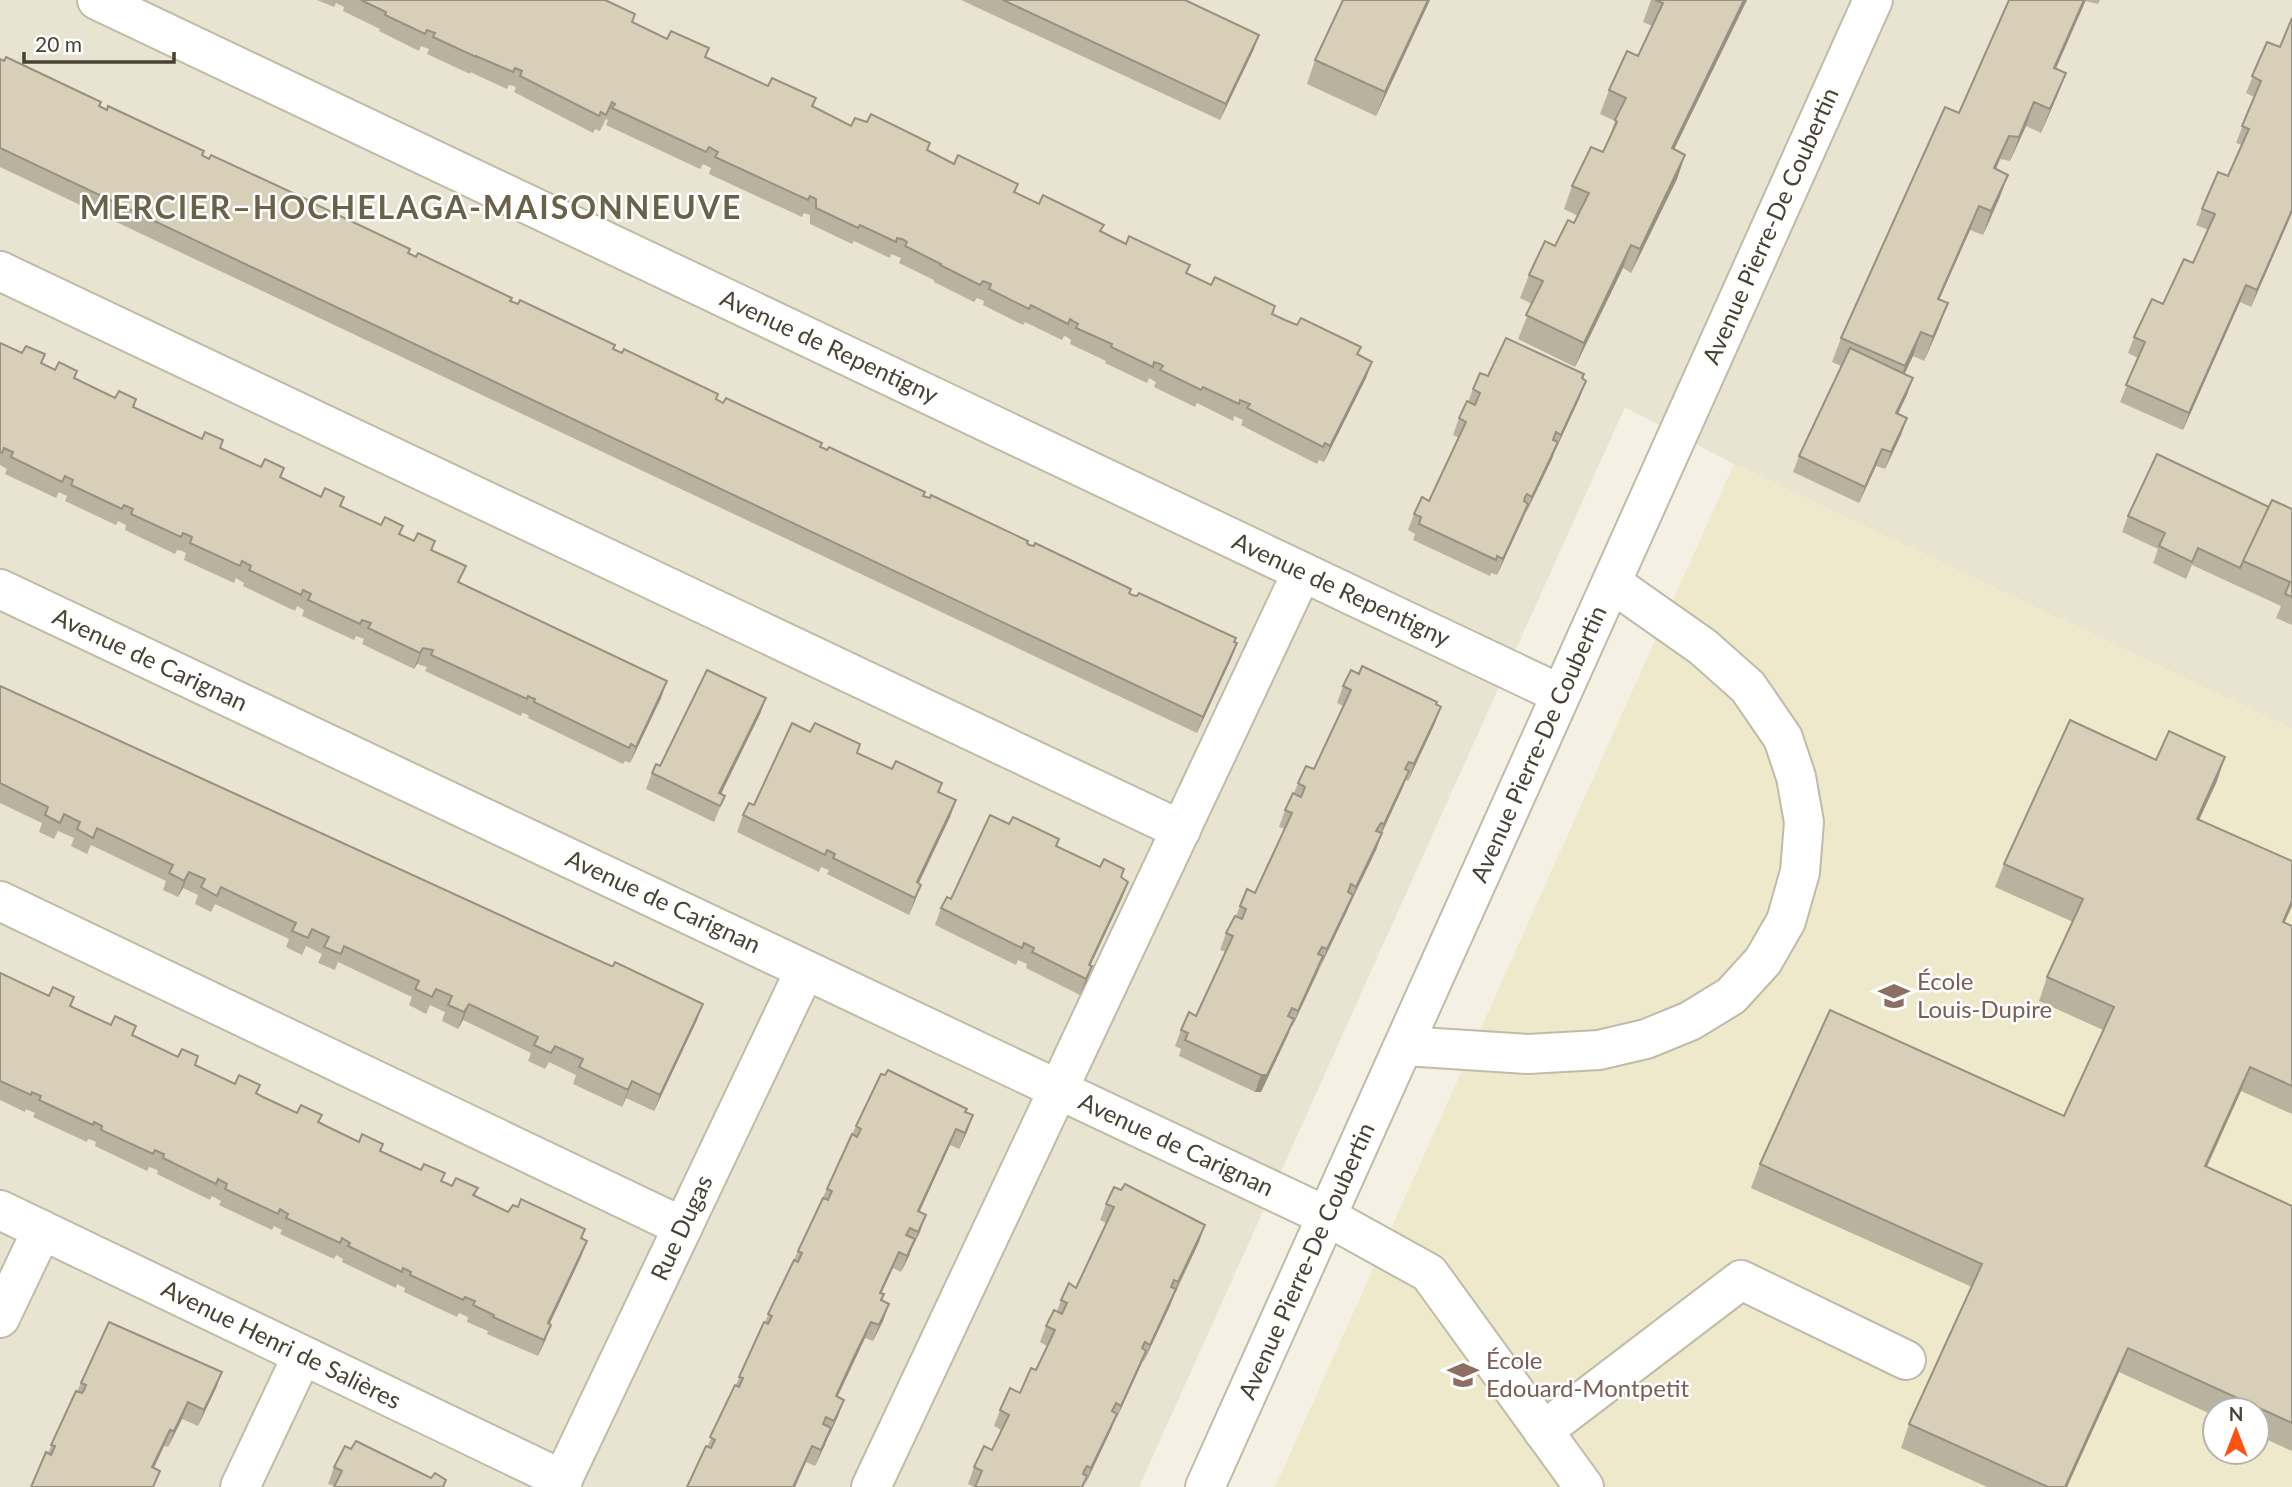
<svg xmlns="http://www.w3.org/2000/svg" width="2292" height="1487" viewBox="0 0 2292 1487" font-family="Lato,sans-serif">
	<rect width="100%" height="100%" fill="#f4f1e4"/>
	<polygon fill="#e9e4d1" points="0,0 2292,0 2292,729 1734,464 1625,407 1139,1487 0,1487"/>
	<path fill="#efe9cc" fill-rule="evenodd" d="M1734,464L2292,729V1487H1275ZM2215,1410H2257V1452H2215Z"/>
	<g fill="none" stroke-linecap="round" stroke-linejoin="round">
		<g stroke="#c0bba6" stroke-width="42">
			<g id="minor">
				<polyline points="97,0 1560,694"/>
				<polyline points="0,271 1181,830"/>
				<polyline points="0,589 1326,1216 1429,1273 1584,1487"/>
				<polyline points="0,901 683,1227"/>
				<polyline points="1405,1046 1528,1054 1599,1050 1646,1039 1690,1021 1731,996 1763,961 1786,921 1800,872 1804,822 1796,777 1783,738 1748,687 1703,647 1612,583"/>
				<polyline points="0,1210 563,1480"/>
				<polyline points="0,1318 42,1230"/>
				<polyline points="1543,1431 1741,1280 1906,1360"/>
				<polyline points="240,1487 302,1356"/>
				<polyline points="559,1487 805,970"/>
				<polyline points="871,1487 1302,572"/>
				<polyline points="1205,1487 1873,0"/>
			</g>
		</g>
		<use href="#minor" stroke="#fff" stroke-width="38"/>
	</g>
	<g fill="#b9b29e">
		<polygon points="317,0 605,0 632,22 706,58 768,86 816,98 813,107 851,126 930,143 927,151 1126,244 1190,265 1187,273 1285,320 1361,347 1358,355 1372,362 1366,378 1324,462 1319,460 1317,464 1241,425 1243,420 1234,416 1233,421 1197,403 1195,407 1154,387 1156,382 1154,381 1149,378 1147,383 1105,363 1106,361 1070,344 1071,340 1067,337 1064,336 1062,340 1025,322 1023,325 983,305 984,301 977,298 974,302 934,282 934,280 899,263 901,258 891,254 890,258 854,241 852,244 810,224 810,215 804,213 802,217 709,174 711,168 703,164 700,169 606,125 608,120 606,119 600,131 595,129 593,133 514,92 516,88 514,86 509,85 507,89 470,72 470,74 427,54 429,49 421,46 419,51 379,31 380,29 343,11 344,7 336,3 334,7"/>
		<polygon points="961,0 1185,0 1259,35 1253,51 1220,120"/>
		<polygon points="1430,0 1376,116 1307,84 1315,60"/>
		<polygon points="1651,0 1747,0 1674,149 1685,155 1677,179 1631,273 1623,268 1575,367 1518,339 1532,304 1520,298 1529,275 1555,246 1574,223 1578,216 1564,209 1572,186 1603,152 1607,144 1615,121 1600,114 1609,90 1638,56 1652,26 1643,22"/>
		<polygon points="2009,0 2100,0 2098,4 2085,1 2056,68 2057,96 2041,133 2026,126 2010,161 2000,159 1996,169 2008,175 1999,199 1983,235 1970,230 1939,299 1939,327 1924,361 1913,356 1904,374 1913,378 1898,414 1907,418 1901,435 1885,469 1876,466 1859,503 1793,472 1799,456 1841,366 1832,362 1841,338 1959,113"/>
		<polygon points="2267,42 2292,213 2251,307 2240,302 2183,430 2120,402 2138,358 2128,353 2134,337 2163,304 2193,263 2208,230 2196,225 2202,209 2228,176 2242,145 2236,143 2254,97 2246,93"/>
		<polygon points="0,59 613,349 723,403 820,447 1027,543 1129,593 1237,643 1231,659 1197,733 0,167"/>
		<polygon points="0,343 55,370 77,371 75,379 115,398 136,399 134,407 432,550 460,583 661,698 630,763 625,761 623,764 528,718 529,716 526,714 522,713 521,716 425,671 427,667 417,664 414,669 362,644 364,639 356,636 354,640 302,616 304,610 297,606 295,611 243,586 244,583 236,578 234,583 184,560 186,553 182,551 177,550 175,554 125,530 126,525 118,521 116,525 65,501 67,496 59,492 56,498 5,474 7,469 0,465"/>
		<polygon points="1584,374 1580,397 1497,575 1491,573 1490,576 1413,540 1415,534 1408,530 1414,514 1429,501 1459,438 1453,435 1459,418 1468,402 1473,389 1488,376"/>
		<polygon points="2269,507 2292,509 2292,625 2276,618 2281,606 2192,565 2186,579 2153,563 2158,549 2122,532 2128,516"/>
		<polygon points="0,686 697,1020 654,1111 626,1098 622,1107 573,1084 576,1075 549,1062 545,1069 528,1061 531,1053 463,1020 458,1029 442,1021 445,1012 430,1005 426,1014 409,1005 412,997 338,962 335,970 318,963 322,954 306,946 302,955 286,947 289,939 215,904 211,912 195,904 198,895 183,888 178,897 163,890 166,881 91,845 87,854 71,846 74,838 58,831 54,839 39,832 42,823 0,803"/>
		<polygon points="1343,686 1435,723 1408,781 1406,780 1382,833 1376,850 1292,1027 1291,1027 1261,1092 1255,1092 1179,1056 1181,1049 1175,1046 1181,1030 1196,1016 1226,952 1220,950 1226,933 1236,916 1240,906 1255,893 1285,829 1279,827 1285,810 1294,793 1298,783 1314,769 1344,706 1337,703"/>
		<polygon points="766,698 760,714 721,794 725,796 714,822 646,789 652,773"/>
		<polygon points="810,732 892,769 942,783 939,792 956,800 950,817 919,883 915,901 909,915 827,874 829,870 821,867 819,872 737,832 743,815 754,805"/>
		<polygon points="2156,760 2217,781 2199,819 2285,923 2292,926 2292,1114 2241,1091 2207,1167 2292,1206 2292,1451 2257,1435 2257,1410 2215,1410 2215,1416 2119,1372 2067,1487 1987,1487 1901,1448 1909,1424 1972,1287 1751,1188 1760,1164 2064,1116 2103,1030 2039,1001 2047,977 2073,922 1995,887 2004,864"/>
		<polygon points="1057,846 1128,882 1122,898 1090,966 1086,983 1080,995 1026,968 1027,964 1018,960 1016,965 935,925 941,908 951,899"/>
		<polygon points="0,973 49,996 74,997 71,1006 111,1025 136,1026 133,1035 235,1084 260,1085 257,1094 297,1113 322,1115 319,1122 359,1142 383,1144 381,1151 452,1186 478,1188 475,1196 508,1212 585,1229 582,1238 581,1257 549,1324 545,1341 538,1356 487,1334 488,1331 467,1322 468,1317 459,1313 457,1317 404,1292 405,1288 397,1284 396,1288 342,1262 343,1259 336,1255 334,1259 280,1234 282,1230 274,1226 272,1230 219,1205 221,1201 212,1196 210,1200 157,1174 158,1171 155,1169 149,1167 147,1171 95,1146 96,1142 92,1140 88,1139 87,1142 33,1117 35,1113 26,1109 25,1112 0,1100"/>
		<polygon points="966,1112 973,1115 967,1132 959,1149 950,1145 919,1212 926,1215 909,1256 901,1272 893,1268 881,1293 883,1321 873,1341 865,1338 847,1376 837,1397 844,1400 838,1416 815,1466 806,1462 795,1487 707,1447 856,1126"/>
		<polygon points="1106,1204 1199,1242 1144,1361 1143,1361 1083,1487 974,1487 968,1484 974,1467 992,1450 1001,1430 994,1426 1000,1410 1020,1393 1036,1370 1047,1346 1040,1342 1046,1326 1057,1311 1061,1300 1076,1288 1106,1223 1100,1220"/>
		<polygon points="222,1372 216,1388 198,1426 182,1419 168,1447 164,1446 154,1468 31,1487 48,1453 81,1383"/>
		<polygon points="334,1467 443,1487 335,1486 328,1484"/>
	</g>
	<g fill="#969181">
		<polygon points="1428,0 1430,0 1376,116 1385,92"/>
		<polygon points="1744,0 1747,0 1663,172 1672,148"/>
		<polygon points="2084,0 2086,0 2046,91 2054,68"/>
		<polygon points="1259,35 1253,51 1220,120 1226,104"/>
		<polygon points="2066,73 2057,96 2041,133 2050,109"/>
		<polygon points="2034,102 2026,126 2010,161 2019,137"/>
		<polygon points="2009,136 2000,159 1986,192 1994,168"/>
		<polygon points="1685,155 1677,179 1631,273 1640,249"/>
		<polygon points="2008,175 1999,199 1983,235 1991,211"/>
		<polygon points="1979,206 1970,230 1929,323 1938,299"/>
		<polygon points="2292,210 2292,213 2251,307 2257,290"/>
		<polygon points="1631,245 1623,268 1575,367 1584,343"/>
		<polygon points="2246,285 2240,302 2183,430 2189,413"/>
		<polygon points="1948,303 1939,327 1924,361 1933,337"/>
		<polygon points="1921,332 1913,356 1897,390 1905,366"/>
		<polygon points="1372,362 1366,378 1324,462 1330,446"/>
		<polygon points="1913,378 1907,395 1890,430 1896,413"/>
		<polygon points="1586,381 1580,397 1555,451 1561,435"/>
		<polygon points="1907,418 1901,435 1885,469 1891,452"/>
		<polygon points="1558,442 1552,459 1526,513 1532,497"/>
		<polygon points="1882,449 1876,466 1859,503 1865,487"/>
		<polygon points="1528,504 1522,520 1497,575 1503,559"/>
		<polygon points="1237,643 1231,659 1197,733 1203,717"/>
		<polygon points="423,648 417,664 414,669 420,653"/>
		<polygon points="667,681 661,698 630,763 636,747"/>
		<polygon points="766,698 760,714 716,804 719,793"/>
		<polygon points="1441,707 1435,723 1408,781 1414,764"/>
		<polygon points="2225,757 2217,781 2189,842 2197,819"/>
		<polygon points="1409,771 1403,787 1378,841 1384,824"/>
		<polygon points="956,800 950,817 911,899 917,882"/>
		<polygon points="1382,833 1376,850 1350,903 1356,887"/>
		<polygon points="189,872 183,888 178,897 184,881"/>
		<polygon points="1128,882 1122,898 1083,981 1089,965"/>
		<polygon points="921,885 915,901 909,915 915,898"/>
		<polygon points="1353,895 1347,911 1321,965 1327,949"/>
		<polygon points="2292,901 2292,906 2274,946 2283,922"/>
		<polygon points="1323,956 1317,973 1292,1027 1298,1011"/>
		<polygon points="1092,966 1086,983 1080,995 1086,979"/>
		<polygon points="469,1004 463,1020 458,1029 464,1012"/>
		<polygon points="703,1004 697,1020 654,1111 660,1095"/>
		<polygon points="1294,1019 1288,1035 1261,1092 1255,1092 1261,1075"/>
		<polygon points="2250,1067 2241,1091 2196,1190 2205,1166"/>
		<polygon points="632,1081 626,1098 622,1107 628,1090"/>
		<polygon points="973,1115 967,1132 959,1149 965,1133"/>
		<polygon points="956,1129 950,1145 912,1228 918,1211"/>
		<polygon points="926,1215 920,1232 912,1248 918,1232"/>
		<polygon points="1205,1225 1199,1242 1172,1298 1178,1282"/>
		<polygon points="915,1239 909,1256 901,1272 907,1256"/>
		<polygon points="587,1241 581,1257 542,1340 548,1323"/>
		<polygon points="899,1252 893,1268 874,1309 880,1293"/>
		<polygon points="1176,1289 1170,1306 1144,1361 1150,1345"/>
		<polygon points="889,1304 883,1321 873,1341 879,1325"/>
		<polygon points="871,1322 865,1338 830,1413 836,1396"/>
		<polygon points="551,1325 545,1341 538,1356 544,1340"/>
		<polygon points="2128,1348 2119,1372 2067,1487 2065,1487"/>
		<polygon points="1146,1351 1140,1367 1115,1422 1121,1406"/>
		<polygon points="222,1372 216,1388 198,1426 204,1410"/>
		<polygon points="844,1400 838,1416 828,1438 834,1421"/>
		<polygon points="188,1402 182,1419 168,1447 174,1431"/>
		<polygon points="1117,1414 1111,1430 1085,1485 1091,1468"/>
		<polygon points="831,1428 825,1445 815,1466 821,1450"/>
		<polygon points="170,1430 164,1446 146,1484 152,1467"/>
		<polygon points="812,1446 806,1462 795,1487 793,1487"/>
	</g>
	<g fill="#d7cfb8" stroke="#969181" stroke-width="2">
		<polygon points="361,0 605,0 635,14 632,22 667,39 671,31 709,48 705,57 768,86 772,78 816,98 812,106 851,126 855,118 867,122 871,114 930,143 927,150 954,164 958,155 1018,184 1014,192 1039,204 1043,195 1104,225 1100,231 1126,244 1129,236 1190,265 1186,273 1211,285 1215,277 1275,306 1272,314 1285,320 1297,325 1301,318 1361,347 1357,354 1372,362 1330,446 1325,443 1323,447 1247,408 1250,404 1240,400 1239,404 1203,387 1201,390 1160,370 1163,366 1160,364 1154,362 1153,367 1111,347 1112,344 1076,328 1078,324 1073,321 1070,319 1068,324 1031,305 1029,309 989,289 991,284 983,281 980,285 940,265 941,264 905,246 907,242 902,239 897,238 896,242 860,225 858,228 816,208 816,199 810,196 808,200 715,157 718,152 709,147 706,152 612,108 615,104 612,102 606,115 601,112 599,116 520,76 522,71 520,70 515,68 513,72 476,56 476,57 433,37 435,33 427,30 425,34 385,15 386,12"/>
		<polygon points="1003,0 1185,0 1259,35 1226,104"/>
		<polygon points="1343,0 1428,0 1385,92 1315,60"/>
		<polygon points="1655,0 1744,0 1672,148 1685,155 1640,249 1631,245 1584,343 1526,315 1543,281 1529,275 1545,241 1555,246 1568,220 1574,223 1589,193 1572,186 1591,147 1603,152 1617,122 1615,120 1626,98 1609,90 1627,51 1638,56 1663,3"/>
		<polygon points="2009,0 2084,0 2054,68 2066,73 2050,109 2034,102 2019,137 2009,136 1994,168 2008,175 1991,211 1979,206 1938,299 1948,303 1933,337 1921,332 1905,366 1841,338 1945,107 1959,113"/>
		<polygon points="2292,18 2292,210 2257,290 2246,285 2189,413 2126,385 2145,342 2134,337 2152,299 2163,304 2184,259 2193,263 2215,214 2202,209 2218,172 2228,176 2249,129 2242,126 2261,81 2252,76 2267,42 2280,47"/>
		<polygon points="6,57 101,102 99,106 107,110 108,106 204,151 202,155 205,157 209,159 211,155 308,200 306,204 313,208 315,204 410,249 408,253 416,257 418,253 512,298 510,301 518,304 520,300 615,345 613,349 622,353 624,349 718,394 716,399 723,403 726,398 822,443 820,447 823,448 827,450 829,447 925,492 923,496 930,498 931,495 1028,541 1027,543 1029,545 1034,546 1035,543 1131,589 1129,593 1132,595 1137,596 1139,593 1236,638 1234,642 1237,643 1203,717 0,148 0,59 4,61"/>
		<polygon points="1506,338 1584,374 1582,378 1586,381 1561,435 1556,432 1553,440 1558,442 1532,497 1527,494 1525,497 1524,501 1528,504 1503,559 1497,556 1496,560 1419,524 1421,517 1414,514 1422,497 1429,501 1466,422 1459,418 1467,401 1475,405 1480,393 1473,389 1480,373 1488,376"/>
		<polygon points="0,343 22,353 26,346 45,354 41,363 55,370 59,362 77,371 74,378 115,398 119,391 136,399 133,407 202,439 205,432 223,440 220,448 261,467 265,459 284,468 280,477 286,480 321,497 325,488 344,497 340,506 381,525 385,517 403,526 399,534 414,541 418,533 435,541 431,550 466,566 458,582 667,681 636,747 631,744 629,748 534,702 535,699 532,698 528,696 527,699 431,655 433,650 423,648 420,653 368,628 371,623 362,620 360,624 308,600 311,594 303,590 301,595 249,570 251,566 242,561 240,566 190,543 192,537 188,535 183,533 181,537 131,514 133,509 124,505 122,509 71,485 73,480 65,476 62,482 11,457 13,452 8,450 4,448 2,453 0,452"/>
		<polygon points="1850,348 1913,378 1896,413 1907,418 1891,452 1882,449 1865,487 1799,456"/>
		<polygon points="2157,454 2269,507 2240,568 2198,548 2192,562 2159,546 2165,533 2128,516"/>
		<polygon points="2272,500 2292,509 2292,597 2285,594 2290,582 2243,561"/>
		<polygon points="1362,666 1437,702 1436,704 1441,707 1414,764 1409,762 1407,765 1405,769 1409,771 1384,824 1381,823 1376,831 1382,833 1356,887 1351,884 1348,892 1353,895 1327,949 1322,947 1318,954 1323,956 1298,1011 1292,1008 1288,1016 1294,1019 1267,1075 1261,1075 1185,1040 1188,1033 1181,1030 1189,1012 1196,1016 1233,936 1226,933 1235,916 1242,919 1246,909 1240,906 1247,889 1255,893 1292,813 1285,810 1293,793 1301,797 1305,787 1298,783 1306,766 1314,769 1351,690 1343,686 1351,670 1359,674"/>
		<polygon points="707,670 766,698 719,793 725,796 720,806 652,773 656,764 660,766"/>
		<polygon points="0,686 611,966 613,966 615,962 703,1004 660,1095 632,1081 628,1090 579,1067 583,1059 555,1046 551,1053 534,1045 538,1037 469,1004 464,1012 448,1005 452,996 436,989 432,997 415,989 419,981 344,946 341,954 324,947 329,937 312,929 308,938 292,931 296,923 221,887 217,896 201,887 205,879 189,872 184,881 169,873 173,865 97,828 93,838 77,829 80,822 64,814 60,823 45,815 48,807 0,783"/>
		<polygon points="2070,720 2156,760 2169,731 2225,757 2197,819 2292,861 2292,901 2283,922 2292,926 2292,1086 2250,1067 2205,1166 2292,1206 2292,1423 2128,1348 2065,1487 2048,1487 1909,1424 1982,1264 1760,1164 1830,1010 2064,1116 2114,1007 2047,977 2083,899 2004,864"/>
		<polygon points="792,723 810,732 815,723 860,744 857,753 892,769 896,761 942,783 938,792 956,800 917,882 921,885 915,898 833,858 835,854 827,850 825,855 743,815 749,803 754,805"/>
		<polygon points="990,815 1009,824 1013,817 1059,839 1056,846 1100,867 1104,859 1124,869 1121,877 1128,882 1089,965 1092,966 1086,979 1032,952 1034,948 1024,943 1022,948 941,908 947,897 951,899"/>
		<polygon points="0,973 49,996 53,987 74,997 70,1006 111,1025 115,1016 136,1026 132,1035 178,1057 182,1049 198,1056 195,1065 235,1084 239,1075 260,1085 256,1093 263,1097 297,1113 301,1105 322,1115 318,1122 324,1125 359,1142 362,1134 383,1144 380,1151 421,1170 424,1164 445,1173 441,1181 448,1184 452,1186 456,1178 478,1188 473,1195 508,1212 513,1205 518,1207 521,1199 585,1229 581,1238 587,1241 548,1323 551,1325 544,1340 493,1317 494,1315 473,1305 475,1301 465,1297 463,1300 410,1275 411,1272 403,1268 402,1272 348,1246 350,1243 342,1238 340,1243 286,1218 288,1214 280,1209 278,1214 225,1189 227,1184 218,1179 216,1184 163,1158 164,1154 161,1153 155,1150 153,1154 101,1130 102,1126 94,1122 93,1125 39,1100 41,1096 32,1092 31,1095 0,1081"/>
		<polygon points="888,1070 967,1109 965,1112 973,1115 965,1133 956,1129 918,1211 926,1215 918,1232 910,1228 906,1235 915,1239 907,1256 899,1252 880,1293 884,1294 881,1300 889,1304 879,1325 871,1322 853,1359 836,1396 844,1400 834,1421 826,1417 823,1424 831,1428 821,1450 812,1446 793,1487 687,1487 706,1446 711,1448 715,1440 710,1437 735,1385 739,1387 743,1378 739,1377 764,1322 768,1324 772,1316 768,1314 794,1260 798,1262 802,1253 798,1251 823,1198 828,1200 832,1191 827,1189 852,1134 857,1137 861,1129 856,1126 881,1074 885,1075"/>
		<polygon points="1125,1184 1205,1225 1178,1282 1174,1280 1171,1287 1176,1289 1150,1345 1145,1342 1142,1348 1146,1351 1121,1406 1116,1403 1112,1411 1117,1414 1091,1468 1087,1466 1084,1471 1083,1474 1087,1476 1082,1487 975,1487 982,1471 974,1467 984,1446 992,1450 1009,1415 1000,1410 1010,1388 1020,1393 1031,1368 1036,1370 1055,1330 1046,1326 1054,1310 1062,1314 1067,1303 1061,1300 1069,1283 1076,1288 1114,1207 1106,1204 1114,1187 1121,1190"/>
		<polygon points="109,1322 222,1372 204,1410 188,1402 174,1431 170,1430 152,1467 160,1471 153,1487 31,1487 46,1452 51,1455 55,1446 51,1445 76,1391 82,1393 84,1390 86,1385 81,1383"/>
		<polygon points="356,1441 431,1478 435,1473 446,1480 443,1487 334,1487 342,1471 334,1467 345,1446 351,1449"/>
	</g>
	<defs>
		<g id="school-bare" transform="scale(2.415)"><path d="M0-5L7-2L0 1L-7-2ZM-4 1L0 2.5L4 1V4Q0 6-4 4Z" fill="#8d6e63" stroke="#fff" stroke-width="2.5" paint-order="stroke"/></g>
	</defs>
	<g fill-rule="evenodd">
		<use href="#school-bare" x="1894" y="996"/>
		<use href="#school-bare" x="1463" y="1375"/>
	</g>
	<g text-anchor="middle" stroke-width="5" stroke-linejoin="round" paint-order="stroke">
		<g font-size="24" fill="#474233" stroke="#fff">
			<text transform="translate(1771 226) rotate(-66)" y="8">Avenue Pierre-De Coubertin</text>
			<text transform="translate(829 347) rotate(25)" y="8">Avenue de Repentigny</text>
			<text transform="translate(1341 590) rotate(25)" y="8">Avenue de Repentigny</text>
			<text transform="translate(150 660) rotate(25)" y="8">Avenue de Carignan</text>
			<text transform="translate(1539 744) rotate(-66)" y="8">Avenue Pierre-De Coubertin</text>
			<text transform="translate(663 902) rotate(25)" y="8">Avenue de Carignan</text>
			<text transform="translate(1176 1145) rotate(25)" y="8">Avenue de Carignan</text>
			<text transform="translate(682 1228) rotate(-65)" y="8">Rue Dugas</text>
			<text transform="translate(1307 1261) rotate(-66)" y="8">Avenue Pierre-De Coubertin</text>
			<text transform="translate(281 1345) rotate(26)" y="8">Avenue Henri de Salières</text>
		</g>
		<g font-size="24" fill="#785e54" stroke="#fff" text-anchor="start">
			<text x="1917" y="990">École<tspan x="1917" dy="28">Louis-Dupire</tspan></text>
			<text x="1486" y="1369">École<tspan x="1486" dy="28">Edouard-Montpetit</tspan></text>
		</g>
		<g font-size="32" font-weight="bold" letter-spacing="2" fill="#6b6149" stroke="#fff">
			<text x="411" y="219">MERCIER–HOCHELAGA-MAISONNEUVE</text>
		</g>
	</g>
	<g transform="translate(2236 1431)"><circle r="33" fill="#ffffff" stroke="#b5b3ad" stroke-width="2"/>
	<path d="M0-5L12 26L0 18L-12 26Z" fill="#ff5210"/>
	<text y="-10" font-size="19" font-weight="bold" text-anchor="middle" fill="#474233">N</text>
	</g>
	<path d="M24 52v10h150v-10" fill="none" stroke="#474233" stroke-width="3.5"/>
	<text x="35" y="52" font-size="21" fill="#474233" stroke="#ffffff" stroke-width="5" paint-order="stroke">20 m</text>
</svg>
